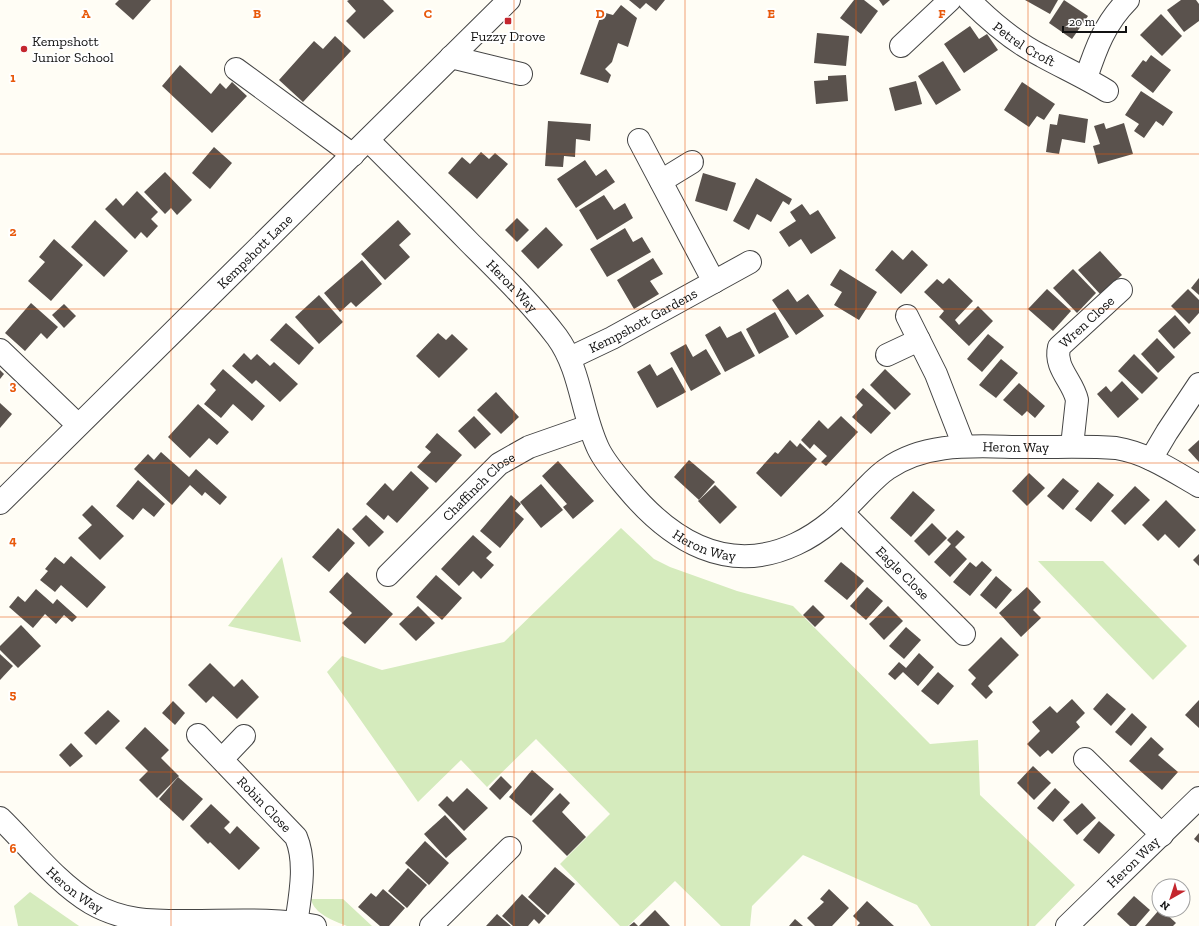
<svg xmlns="http://www.w3.org/2000/svg" width="1199" height="926" viewBox="0 0 1199 926" font-family="'Zilla Slab',serif">
	<rect width="100%" height="100%" fill="#fffdf5"/>
	<g fill="#d5ebbd">
		<polygon points="621,528 654,559 670,567 737,591 793,606 930,744 978,740 980,795 1075,885 1035,926 931,926 917,905 803,855 752,906 750,926 721,926 675,881 628,926 620,926 560,864 610,814 536,739 487,787 461,760 418,802 327,672 342,656 382,670 504,642"/>
		<polygon points="282,557 301,642 228,626"/>
		<polygon points="1038,561 1103,561 1187,646 1153,680"/>
		<polygon points="30,892 79,926 18,926 14,906"/>
		<path d="M311,899H343L372,926C365,926 354,926 347,926C334,921 314,914 311,899Z"/>
	</g>
	<g fill="#5a524d">
		<polygon points="119,0 151,0 133,20 115,4"/>
		<polygon points="349,0 383,0 394,11 364,39 346,21 356,11 347,1"/>
		<polygon points="629,0 665,0 656,11 646,3 640,9"/>
		<polygon points="854,0 864,0 878,11 861,34 840,18"/>
		<polygon points="879,0 890,0 883,6"/>
		<polygon points="1025,0 1058,0 1050,14"/>
		<polygon points="1064,0 1088,16 1072,39 1049,23"/>
		<polygon points="1181,0 1196,0 1199,4 1199,21 1184,32 1167,10"/>
		<polygon points="621,5 637,18 628,47 618,43 612,62 605,69 611,75 608,83 580,74 602,12 613,15"/>
		<polygon points="1161,14 1182,36 1162,56 1140,35"/>
		<polygon points="970,26 979,39 987,34 998,50 964,73 944,44"/>
		<polygon points="817,33 849,36 846,66 814,63"/>
		<polygon points="335,36 351,51 303,102 279,80 314,41 323,49"/>
		<polygon points="1151,55 1171,70 1153,93 1131,76 1143,60 1146,62"/>
		<polygon points="943,61 961,90 936,105 918,76"/>
		<polygon points="180,65 211,94 220,83 226,89 232,82 247,96 212,133 162,86"/>
		<polygon points="846,75 848,101 816,104 814,81 828,80 828,76"/>
		<polygon points="916,81 922,104 895,111 889,88"/>
		<polygon points="1022,82 1055,104 1044,120 1037,116 1029,127 1004,110"/>
		<polygon points="1141,91 1173,112 1163,126 1156,121 1144,138 1134,131 1139,124 1125,115"/>
		<polygon points="1059,114 1088,119 1085,143 1062,139 1059,154 1046,152 1050,124 1057,125"/>
		<polygon points="548,121 591,124 590,141 576,139 575,157 564,156 563,167 545,166"/>
		<polygon points="1104,123 1106,129 1124,123 1133,154 1098,164 1093,146 1100,144 1094,126"/>
		<polygon points="214,147 232,163 210,189 192,173"/>
		<polygon points="481,152 489,159 495,153 508,164 477,199 448,173 462,157 470,164"/>
		<polygon points="585,160 596,176 606,169 615,182 576,208 557,179"/>
		<polygon points="165,172 192,200 177,215 171,208 165,214 144,192"/>
		<polygon points="703,173 736,183 727,211 695,201"/>
		<polygon points="756,178 792,199 789,205 783,201 771,222 757,214 749,230 733,221"/>
		<polygon points="137,191 158,212 151,219 158,226 147,238 141,232 135,239 105,209 116,198 123,206"/>
		<polygon points="604,195 614,210 625,203 633,218 597,240 579,210"/>
		<polygon points="802,204 810,215 818,210 836,238 811,254 801,239 789,247 779,232 796,221 790,212"/>
		<polygon points="517,218 529,230 517,242 505,230"/>
		<polygon points="95,220 128,251 104,277 71,247"/>
		<polygon points="398,220 411,234 399,245 410,257 385,280 361,254"/>
		<polygon points="546,227 563,245 538,269 521,251"/>
		<polygon points="625,228 633,242 642,237 651,252 607,277 590,249"/>
		<polygon points="54,239 83,265 51,301 28,281 45,262 39,257"/>
		<polygon points="892,250 903,260 912,250 928,265 901,294 875,270"/>
		<polygon points="1100,251 1122,275 1100,294 1078,270"/>
		<polygon points="653,258 663,274 650,281 659,294 634,309 617,280"/>
		<polygon points="362,260 382,284 356,307 351,302 340,312 324,293"/>
		<polygon points="840,269 877,292 859,320 834,305 842,292 830,285"/>
		<polygon points="1073,269 1096,293 1077,313 1053,288"/>
		<polygon points="949,278 973,301 955,320 959,325 978,306 993,321 969,346 939,317 944,311 924,292 937,279 943,284"/>
		<polygon points="1199,278 1199,295 1191,288"/>
		<polygon points="788,289 797,302 808,294 824,316 796,335 772,300"/>
		<polygon points="1047,289 1071,311 1053,331 1028,309"/>
		<polygon points="1188,289 1199,300 1199,313 1189,324 1171,306"/>
		<polygon points="319,295 343,322 319,344 295,317"/>
		<polygon points="31,303 58,327 47,339 41,333 25,351 5,333"/>
		<polygon points="64,304 76,316 64,328 52,315"/>
		<polygon points="775,312 789,337 759,354 746,329"/>
		<polygon points="1175,315 1191,333 1174,349 1158,331"/>
		<polygon points="286,323 314,348 299,365 270,340"/>
		<polygon points="720,326 727,338 741,331 755,356 725,372 705,335"/>
		<polygon points="438,333 446,340 452,334 468,349 439,378 416,356"/>
		<polygon points="988,334 1004,347 982,372 967,359"/>
		<polygon points="1157,338 1175,357 1158,373 1141,354"/>
		<polygon points="686,344 693,357 706,349 721,374 691,391 670,353"/>
		<polygon points="244,353 251,360 257,354 270,366 274,362 298,384 280,402 256,380 252,384 232,366"/>
		<polygon points="1134,354 1158,378 1142,394 1118,371"/>
		<polygon points="1001,359 1018,373 996,398 979,385"/>
		<polygon points="650,364 657,376 672,367 686,392 657,408 637,372"/>
		<polygon points="223,369 265,406 252,421 233,404 221,418 204,404 216,390 210,384"/>
		<polygon points="885,369 911,394 895,410 870,385"/>
		<polygon points="0,370 4,374 0,379"/>
		<polygon points="1122,381 1139,399 1118,418 1097,394 1106,386 1111,392"/>
		<polygon points="1019,383 1045,406 1035,418 1027,411 1022,416 1003,400"/>
		<polygon points="863,388 891,413 871,434 852,417 863,405 855,397"/>
		<polygon points="496,392 519,417 501,434 477,410"/>
		<polygon points="0,403 12,414 0,428"/>
		<polygon points="198,404 229,432 217,445 209,438 190,458 168,437"/>
		<polygon points="474,416 491,434 475,449 458,431"/>
		<polygon points="841,416 858,432 826,466 821,462 827,456 814,444 810,449 801,440 819,420 828,429"/>
		<polygon points="437,433 462,455 436,483 417,467 431,452 425,447"/>
		<polygon points="790,440 797,447 800,443 817,459 781,497 756,473 775,452 778,454"/>
		<polygon points="1199,440 1199,462 1188,450"/>
		<polygon points="161,452 189,477 196,469 227,497 220,505 205,492 202,496 190,485 172,505 134,469 148,454 154,460"/>
		<polygon points="689,460 715,482 699,500 674,477"/>
		<polygon points="558,461 594,501 573,519 563,507 567,504 542,476"/>
		<polygon points="411,471 429,488 397,523 388,515 384,520 366,504 385,483 393,491"/>
		<polygon points="1029,473 1045,488 1027,506 1012,491"/>
		<polygon points="1063,478 1079,491 1063,510 1047,496"/>
		<polygon points="138,480 165,504 154,517 143,508 133,520 116,506"/>
		<polygon points="1098,482 1114,495 1091,522 1075,509"/>
		<polygon points="541,484 563,510 541,528 520,502"/>
		<polygon points="715,485 737,507 720,524 698,501"/>
		<polygon points="1135,486 1150,500 1125,525 1111,511"/>
		<polygon points="913,491 935,510 911,537 890,518"/>
		<polygon points="511,495 521,504 515,511 524,519 500,548 480,531"/>
		<polygon points="1166,500 1196,530 1179,548 1165,534 1158,541 1142,525"/>
		<polygon points="92,505 124,536 100,560 78,538 92,525 82,515"/>
		<polygon points="366,515 384,532 369,547 352,529"/>
		<polygon points="932,523 947,538 929,556 914,541"/>
		<polygon points="338,528 355,543 329,572 312,557"/>
		<polygon points="957,530 965,537 955,547 967,559 950,577 934,562 951,544 947,540"/>
		<polygon points="473,535 492,552 486,558 494,565 481,579 473,571 459,586 441,569"/>
		<polygon points="1199,554 1199,566 1193,560"/>
		<polygon points="71,556 106,587 87,608 61,585 55,592 40,580 48,571 45,569 55,557 64,564"/>
		<polygon points="982,561 992,570 970,596 953,582 970,562 976,567"/>
		<polygon points="841,562 864,581 847,600 824,581"/>
		<polygon points="347,572 393,614 365,644 342,623 352,613 329,592"/>
		<polygon points="436,575 462,598 442,620 416,597"/>
		<polygon points="996,576 1012,590 996,609 980,595"/>
		<polygon points="867,587 883,601 866,620 850,606"/>
		<polygon points="1027,587 1041,602 1033,610 1041,618 1021,637 999,613"/>
		<polygon points="36,589 53,604 57,599 77,617 72,622 64,615 56,624 45,614 33,628 9,607 18,596 25,602"/>
		<polygon points="813,605 825,617 815,627 803,615"/>
		<polygon points="418,606 435,623 416,641 399,624"/>
		<polygon points="888,606 903,621 884,640 869,624"/>
		<polygon points="21,625 41,646 18,668 0,650 0,646"/>
		<polygon points="906,627 921,640 904,659 889,646"/>
		<polygon points="1001,637 1019,655 988,686 993,692 986,699 971,684 976,678 968,670"/>
		<polygon points="919,653 934,667 918,686 903,672 895,680 888,674 899,662 906,668"/>
		<polygon points="0,654 13,666 0,680"/>
		<polygon points="210,663 234,687 242,679 259,697 237,719 213,696 206,703 188,685"/>
		<polygon points="938,672 954,686 938,705 921,691"/>
		<polygon points="1107,693 1126,709 1111,726 1093,709"/>
		<polygon points="1072,699 1085,713 1076,722 1080,727 1052,754 1048,750 1040,757 1027,744 1040,731 1032,722 1050,706 1057,713"/>
		<polygon points="1199,700 1199,728 1185,715"/>
		<polygon points="173,701 185,713 175,725 162,713"/>
		<polygon points="108,710 120,721 96,745 84,733"/>
		<polygon points="1132,713 1147,727 1131,746 1115,732"/>
		<polygon points="145,727 169,750 161,758 179,776 157,798 139,780 148,771 125,748"/>
		<polygon points="1151,737 1164,749 1158,755 1178,772 1162,790 1129,761"/>
		<polygon points="71,743 83,756 70,767 59,755"/>
		<polygon points="1033,766 1051,783 1034,800 1017,783"/>
		<polygon points="532,770 554,789 531,816 509,797"/>
		<polygon points="501,776 512,787 500,800 489,789"/>
		<polygon points="178,777 203,799 183,821 159,799"/>
		<polygon points="467,788 488,808 464,831 438,805 447,796 453,802"/>
		<polygon points="1055,788 1070,802 1053,822 1037,808"/>
		<polygon points="560,793 570,803 562,812 586,837 567,856 532,821"/>
		<polygon points="1082,803 1096,818 1077,835 1063,820"/>
		<polygon points="211,804 230,822 224,828 230,834 237,826 260,848 239,870 210,842 208,844 190,826"/>
		<polygon points="445,815 467,839 446,858 424,834"/>
		<polygon points="1099,821 1115,835 1099,854 1083,840"/>
		<polygon points="1199,833 1199,843 1194,839"/>
		<polygon points="425,841 449,863 429,885 405,863"/>
		<polygon points="555,867 575,884 548,915 528,897"/>
		<polygon points="408,868 427,885 407,908 388,891"/>
		<polygon points="383,889 405,908 389,926 380,926 358,907 371,893 376,897"/>
		<polygon points="829,889 849,908 832,926 815,926 807,918 824,902 820,899"/>
		<polygon points="522,894 546,916 539,924 534,919 528,926 513,926 502,916"/>
		<polygon points="1134,896 1150,910 1136,926 1130,926 1117,914"/>
		<polygon points="867,901 894,926 857,926 860,923 853,916"/>
		<polygon points="655,910 670,926 639,926"/>
		<polygon points="1159,910 1162,910 1176,923 1173,926 1145,926"/>
		<polygon points="497,914 511,926 486,926"/>
		<polygon points="795,919 803,926 789,926"/>
		<polygon points="634,922 638,926 629,926"/>
	</g>
	<g fill="none" stroke-linecap="round" stroke-linejoin="round">
		<g stroke="#444" stroke-width="24">
			<g id="minor">
				<path id="s1" d="M969,0C991,22 1014,42 1042,56C1064,68 1086,78 1107,91"/>
				<polyline points="901,46 950,0"/>
				<polyline points="451,57 521,74"/>
				<polyline points="236,69 353,155"/>
				<path d="M1086,78C1096,48 1105,23 1128,0"/>
				<path id="s2" d="M368,140C402,174 436,208 469,242C500,273 531,303 557,337C581,370 581,412 598,448C605,463 617,476 627,488C671,541 728,576 796,544C822,532 842,513 862,492C870,484 878,475 887,469C931,438 987,448 1037,447C1063,447 1090,446 1116,448C1147,453 1173,471 1199,486"/>
				<polyline points="639,140 714,282"/>
				<polyline points="661,181 692,162"/>
				<polyline points="907,316 936,374 964,446"/>
				<polyline points="0,350 78,425"/>
				<polyline points="887,355 919,340"/>
				<path id="s3" d="M570,358L612,338L750,262"/>
				<path id="s4" d="M1072,446L1077,400C1073,381 1054,368 1059,347L1121,290"/>
				<polyline points="1151,459 1167,432 1199,384"/>
				<path id="s5" d="M0,503L509,0"/>
				<path id="s6" d="M842,512L964,634"/>
				<path id="s7" d="M388,575L499,464L529,447L589,426"/>
				<path id="s8" d="M198,735L296,837C307,863 300,896 296,924"/>
				<polyline points="222,759 244,736"/>
				<polyline points="1085,759 1162,835"/>
				<path id="s9" d="M0,818C28,845 57,883 91,903C124,922 153,921 190,921C231,921 275,918 315,926"/>
				<polyline points="431,926 510,848"/>
				<path id="s10" d="M1067,926L1199,798"/>
			</g>
		</g>
		<use href="#minor" stroke="#fff" stroke-width="22"/>
	</g>
	<path fill="none" stroke="#e8590c" stroke-width="1" stroke-opacity="0.55" d="M171,0V926M343,0V926M514,0V926M685,0V926M856,0V926M1028,0V926M0,154H1199M0,309H1199M0,463H1199M0,617H1199M0,772H1199"/>
	<g fill="#c4262e" stroke="#fff" stroke-width="1.5">
		<rect x="504" y="17" width="8" height="8" rx="2"/>
		<circle cx="24" cy="49" r="4"/>
	</g>
	<g text-anchor="middle" stroke-width="4" stroke-linejoin="round" paint-order="stroke">
		<g font-size="14" fill="#111" stroke="#fff">
			<text x="508" y="41">Fuzzy Drove</text>
			<text x="32" y="46" text-anchor="start">Kempshott<tspan x="32" dy="16">Junior School</tspan></text>
		</g>
		<g font-size="14" fill="#111" stroke="#fff">
			<text dy="5" stroke="none"><textPath href="#s1" startOffset="71">Petrel Croft</textPath></text>
			<text dy="5" stroke="none"><textPath href="#s5" startOffset="358">Kempshott Lane</textPath></text>
			<text dy="5" stroke="none"><textPath href="#s2" startOffset="205">Heron Way</textPath></text>
			<text dy="5" stroke="none"><textPath href="#s3" startOffset="82">Kempshott Gardens</textPath></text>
			<text dy="5" stroke="none"><textPath href="#s4" startOffset="141">Wren Close</textPath></text>
			<text dy="5" stroke="none"><textPath href="#s2" startOffset="887">Heron Way</textPath></text>
			<text dy="5" stroke="none"><textPath href="#s7" startOffset="127">Chaffinch Close</textPath></text>
			<text dy="5" stroke="none"><textPath href="#s2" startOffset="540">Heron Way</textPath></text>
			<text dy="5" stroke="none"><textPath href="#s6" startOffset="86">Eagle Close</textPath></text>
			<text dy="5" stroke="none"><textPath href="#s8" startOffset="96">Robin Close</textPath></text>
			<text dy="5" stroke="none"><textPath href="#s10" startOffset="92">Heron Way</textPath></text>
			<text dy="5" stroke="none"><textPath href="#s9" startOffset="104">Heron Way</textPath></text>
		</g>
	</g>
	<g font-size="13" text-anchor="middle" font-weight="bold" fill="#e8590c" stroke="#fff" stroke-width="4" stroke-linejoin="round" paint-order="stroke">
		<text x="86" y="18">A</text>
		<text x="257" y="18">B</text>
		<text x="428" y="18">C</text>
		<text x="600" y="18">D</text>
		<text x="771" y="18">E</text>
		<text x="942" y="18">F</text>
		<text x="13" y="82">1</text>
		<text x="13" y="236">2</text>
		<text x="13" y="390">3</text>
		<text x="13" y="545">4</text>
		<text x="13" y="699">5</text>
		<text x="13" y="853">6</text>
	</g>
	<g transform="translate(1171 898) rotate(219)"><circle r="19" fill="#ffffff" stroke="#a0a0a0"/>
	<path d="M0-3L7 15L0 10L-7 15Z" fill="#c4262e"/>
	<text y="-6" font-size="11" font-weight="bold" text-anchor="middle" fill="#111111">N</text>
	</g>
	<path d="M1063 26v6h63v-6" fill="none" stroke="#111111" stroke-width="2"/>
	<text x="1069" y="26" font-size="12" fill="#111111" stroke="#ffffff" stroke-width="3" paint-order="stroke">20 m</text>
</svg>
